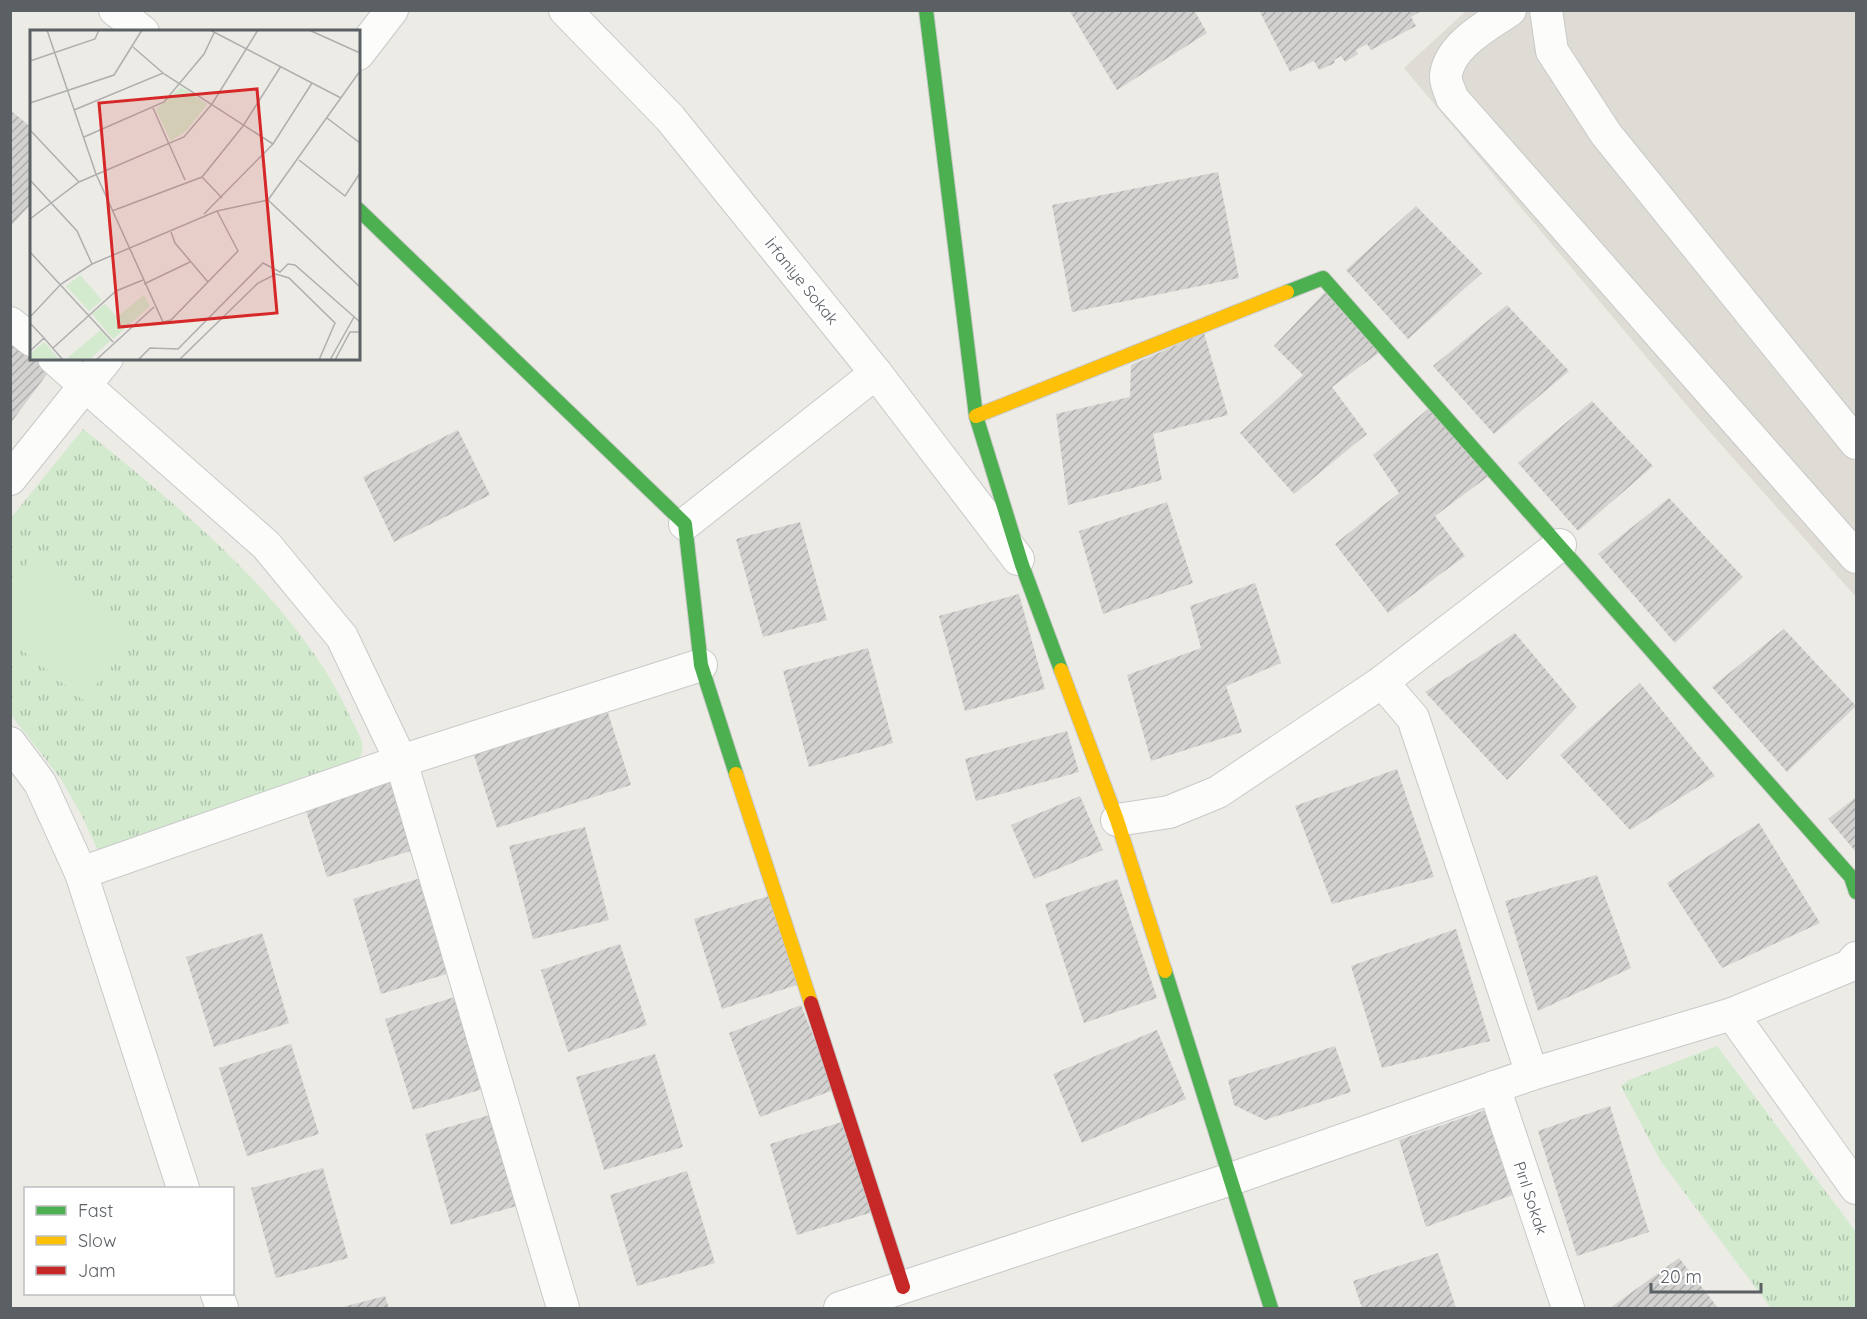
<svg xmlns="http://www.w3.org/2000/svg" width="1867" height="1319" viewBox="0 0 1867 1319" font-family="Quicksand,sans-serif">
	<defs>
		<pattern id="park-tufts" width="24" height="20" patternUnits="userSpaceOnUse" patternTransform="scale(1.5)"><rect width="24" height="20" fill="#d3eacf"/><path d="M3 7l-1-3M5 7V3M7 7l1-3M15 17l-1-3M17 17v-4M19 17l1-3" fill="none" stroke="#aec1ac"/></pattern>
		<pattern id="building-hatch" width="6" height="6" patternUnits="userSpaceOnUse" patternTransform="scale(1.5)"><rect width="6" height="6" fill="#d3d2d0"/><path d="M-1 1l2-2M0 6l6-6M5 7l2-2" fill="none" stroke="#aeaeac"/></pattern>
	</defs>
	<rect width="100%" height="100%" fill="#ecebe6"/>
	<polygon fill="#dedcd5" points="1466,11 1856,11 1856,597 1695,415 1404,68"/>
	<g fill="url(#park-tufts)">
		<path d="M83,429C169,499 256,568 319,661C336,686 349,714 362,741V753L355,764L98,851L82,816L61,779L11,715L10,519Z"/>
		<polygon points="1717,1046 1856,1232 1856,1308 1771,1308 1660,1160 1621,1086 1629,1080"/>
	</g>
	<polygon fill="#d3eacf" points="34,554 136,638 83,700 11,641 11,584"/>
	<g fill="url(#building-hatch)">
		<polygon points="1069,10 1194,10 1207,33 1117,90"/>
		<polygon points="1259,10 1423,10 1411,17 1416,26 1371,50 1367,44 1356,50 1358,54 1345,62 1341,56 1334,60 1335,63 1319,70 1314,61 1290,72"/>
		<polygon points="10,110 32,128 32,203 10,227"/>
		<polygon points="1218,172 1239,278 1072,312 1052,205"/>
		<polygon points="1416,206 1482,273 1408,339 1346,270"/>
		<polygon points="1326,291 1380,352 1332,387 1367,434 1294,494 1240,433 1303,375 1274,346"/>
		<polygon points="1507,305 1569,371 1494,434 1433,366"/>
		<polygon points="1204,333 1228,415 1153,434 1162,480 1068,505 1056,414 1130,397 1131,365"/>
		<polygon points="10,335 32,350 32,358 43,358 53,366 10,424"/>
		<polygon points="1592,401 1653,466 1578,531 1518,463"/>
		<polygon points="1428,409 1490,475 1435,516 1465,556 1388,613 1335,544 1399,493 1373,455"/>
		<polygon points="458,430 490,495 394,542 363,477"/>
		<polygon points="1669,498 1743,577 1675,643 1598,554"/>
		<polygon points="1167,502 1193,583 1103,614 1079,531"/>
		<polygon points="800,522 827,620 763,637 736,539"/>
		<polygon points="1255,583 1281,663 1226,686 1242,732 1151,761 1127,675 1201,648 1190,606"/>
		<polygon points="1019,594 1045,689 965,711 939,616"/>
		<polygon points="1784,629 1856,706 1787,772 1712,687"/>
		<polygon points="1515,633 1577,707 1507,780 1425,692"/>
		<polygon points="868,648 893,743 809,767 783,671"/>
		<polygon points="1640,683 1715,776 1630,830 1560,755"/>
		<polygon points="607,710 631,785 497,828 473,752"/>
		<polygon points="1067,731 1079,772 976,801 965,759"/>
		<polygon points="1397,769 1434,877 1332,904 1295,806"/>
		<polygon points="395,779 417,849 327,877 305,808"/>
		<polygon points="1080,796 1103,850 1034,879 1011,825"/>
		<polygon points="1856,797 1856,852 1828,819"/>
		<polygon points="1759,823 1820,923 1722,968 1667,883"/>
		<polygon points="585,827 609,920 533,939 509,846"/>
		<polygon points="1597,875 1631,968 1538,1011 1505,901"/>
		<polygon points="424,877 453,972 381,994 353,899"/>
		<polygon points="1117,879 1157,998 1084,1023 1045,904"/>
		<polygon points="772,895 800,984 722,1009 694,919"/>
		<polygon points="1456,929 1490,1041 1382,1068 1351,966"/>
		<polygon points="262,933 289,1023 214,1047 186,957"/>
		<polygon points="620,944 647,1025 568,1052 541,970"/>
		<polygon points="461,995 489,1087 413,1110 385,1019"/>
		<polygon points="801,1005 834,1090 760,1117 729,1033"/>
		<polygon points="1157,1030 1186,1099 1082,1143 1053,1074"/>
		<polygon points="291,1044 319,1134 247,1156 219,1068"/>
		<polygon points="1335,1046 1351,1092 1265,1120 1234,1105 1228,1080"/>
		<polygon points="655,1054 683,1147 604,1170 576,1077"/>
		<polygon points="1497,1106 1526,1190 1426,1227 1399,1140"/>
		<polygon points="1610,1106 1649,1232 1577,1256 1538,1131"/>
		<polygon points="500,1112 527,1203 451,1225 425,1134"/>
		<polygon points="845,1121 873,1212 797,1235 770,1144"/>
		<polygon points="323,1168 348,1258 276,1278 251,1188"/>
		<polygon points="687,1171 715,1263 637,1286 610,1195"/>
		<polygon points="1438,1253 1456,1308 1362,1308 1353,1281"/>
		<polygon points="1679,1258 1718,1308 1610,1308"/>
		<polygon points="385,1296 389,1308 339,1308"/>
	</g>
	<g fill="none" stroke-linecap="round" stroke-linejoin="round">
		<g stroke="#c8c9c8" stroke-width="34">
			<g id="street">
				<polyline points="115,10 143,32"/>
				<polyline points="565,10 670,118 876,373 1018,559"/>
				<path d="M1510,10C1487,26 1450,45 1446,75C1445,82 1450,91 1452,98L1856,557"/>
				<polyline points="1546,10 1552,51 1606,134 1856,443"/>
				<polyline points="358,54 392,10"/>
				<polyline points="10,323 32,340"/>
				<polyline points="54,358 266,545 342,637 401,761 563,1308"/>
				<polyline points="10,479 107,358"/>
				<polyline points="685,524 876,373"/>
				<polyline points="1382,682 1413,718 1532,1074"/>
				<polyline points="10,743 40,783 81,873 183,1188"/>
				<polyline points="1117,820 1169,812 1218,792 1382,682 1560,545"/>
				<polyline points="81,873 401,761 701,665"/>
				<polyline points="1732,1014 1856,1188"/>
				<polyline points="1494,1087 1568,1308"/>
				<polyline points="217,1294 222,1308"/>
				<polyline points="840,1308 1231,1179 1532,1074 1732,1014 1849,966 1856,958"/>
			</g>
		</g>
		<g stroke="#c7c8c7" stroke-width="16">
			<g id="fast">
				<polyline points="926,10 976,416 1022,565 1061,670"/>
				<polyline points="358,209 685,524 701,665 736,774"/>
				<polyline points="1287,292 1323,278 1851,877 1856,892"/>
				<polyline points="1165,971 1271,1308"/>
			</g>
		</g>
		<g stroke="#c7c8c7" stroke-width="16">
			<g id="slow">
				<polyline points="976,416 1287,292"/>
				<polyline points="1061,670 1117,820 1165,971"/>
				<polyline points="736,774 811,1003"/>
			</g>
		</g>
		<g stroke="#c7c8c7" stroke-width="16">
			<polyline id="jam" points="811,1003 903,1287"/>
		</g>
		<use href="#street" stroke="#fcfcfb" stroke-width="32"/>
		<use href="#fast" stroke="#4caf50" stroke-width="14"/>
		<use href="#slow" stroke="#ffc107" stroke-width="14"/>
		<use href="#jam" stroke="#c62828" stroke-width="14"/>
	</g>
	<g text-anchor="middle" stroke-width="6" stroke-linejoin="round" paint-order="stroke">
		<g font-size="16" fill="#5b6065" stroke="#fff">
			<text transform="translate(802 281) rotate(51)" y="6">İrfaniye Sokak</text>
			<text transform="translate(1531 1198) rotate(72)" y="6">Pırıl Sokak</text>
		</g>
	</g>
	<g transform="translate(30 30)">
		<rect width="330" height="330" fill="#ecebe6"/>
		<path d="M151,57L177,74L157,100L141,111L126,80ZM50,245L72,270L59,281L36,256ZM114,265L120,276L83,309L62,284L75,274L87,287ZM71,300L80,311L59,330L36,329ZM14,312L30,330H0V324Z" fill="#d3eacf"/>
		<path fill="none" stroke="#aeafae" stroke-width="1.5" d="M17,0L66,144L133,292L141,290L208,221L187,181M180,0L311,68M279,0L330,23M103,17L133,43M0,31L65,9L69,0M0,73L84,45L112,0M123,78L155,150M44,80L133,43L243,114M297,88L330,113M0,100L49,152M54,107L134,72L174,24L184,3M269,130L315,166L330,143M172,147L192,168M0,150L47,201L62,234M238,170L330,257M82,181L172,147L213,96L251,36M174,184L243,114L282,53M0,189L49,152L154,107L182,74L228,0M141,202L145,213L178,252M0,222L83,312M114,254L160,232M0,287L31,254L62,234L187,181L238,170L330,41M0,293L14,308L0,321M14,308L33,330M23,318L86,261L113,250M66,330L124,277M108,330L120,318L148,319L233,233L250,242L258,234L265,235L330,292M149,330L228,253L246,244L259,248L305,293L289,330M300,330L324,287M305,330L320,302H330"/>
		<path fill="#d62828" fill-opacity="0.15" stroke="#d62828" stroke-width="3" d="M227,59L247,283L89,297L69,73Z"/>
		<rect width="330" height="330" fill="none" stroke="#5b6065" stroke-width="3"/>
	</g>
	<rect width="1867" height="1319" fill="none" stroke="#5b6065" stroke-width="24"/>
	<rect x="24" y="1187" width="210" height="108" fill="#ffffff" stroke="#bdbfc1" stroke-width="1.5"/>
	<rect x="36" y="1206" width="30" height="9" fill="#4caf50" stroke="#bdbfc1" stroke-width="1.5"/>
	<text x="78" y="1217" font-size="18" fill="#5b6065">Fast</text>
	<rect x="36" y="1236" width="30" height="9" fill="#ffc107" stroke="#bdbfc1" stroke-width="1.5"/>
	<text x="78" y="1247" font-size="18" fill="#5b6065">Slow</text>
	<rect x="36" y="1266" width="30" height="9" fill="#c62828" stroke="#bdbfc1" stroke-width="1.5"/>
	<text x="78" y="1277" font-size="18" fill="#5b6065">Jam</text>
	<path d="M1651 1283v9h110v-9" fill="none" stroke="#5b6065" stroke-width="3"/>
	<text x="1660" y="1283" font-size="18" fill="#5b6065" stroke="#ffffff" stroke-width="4.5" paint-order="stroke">20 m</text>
</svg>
